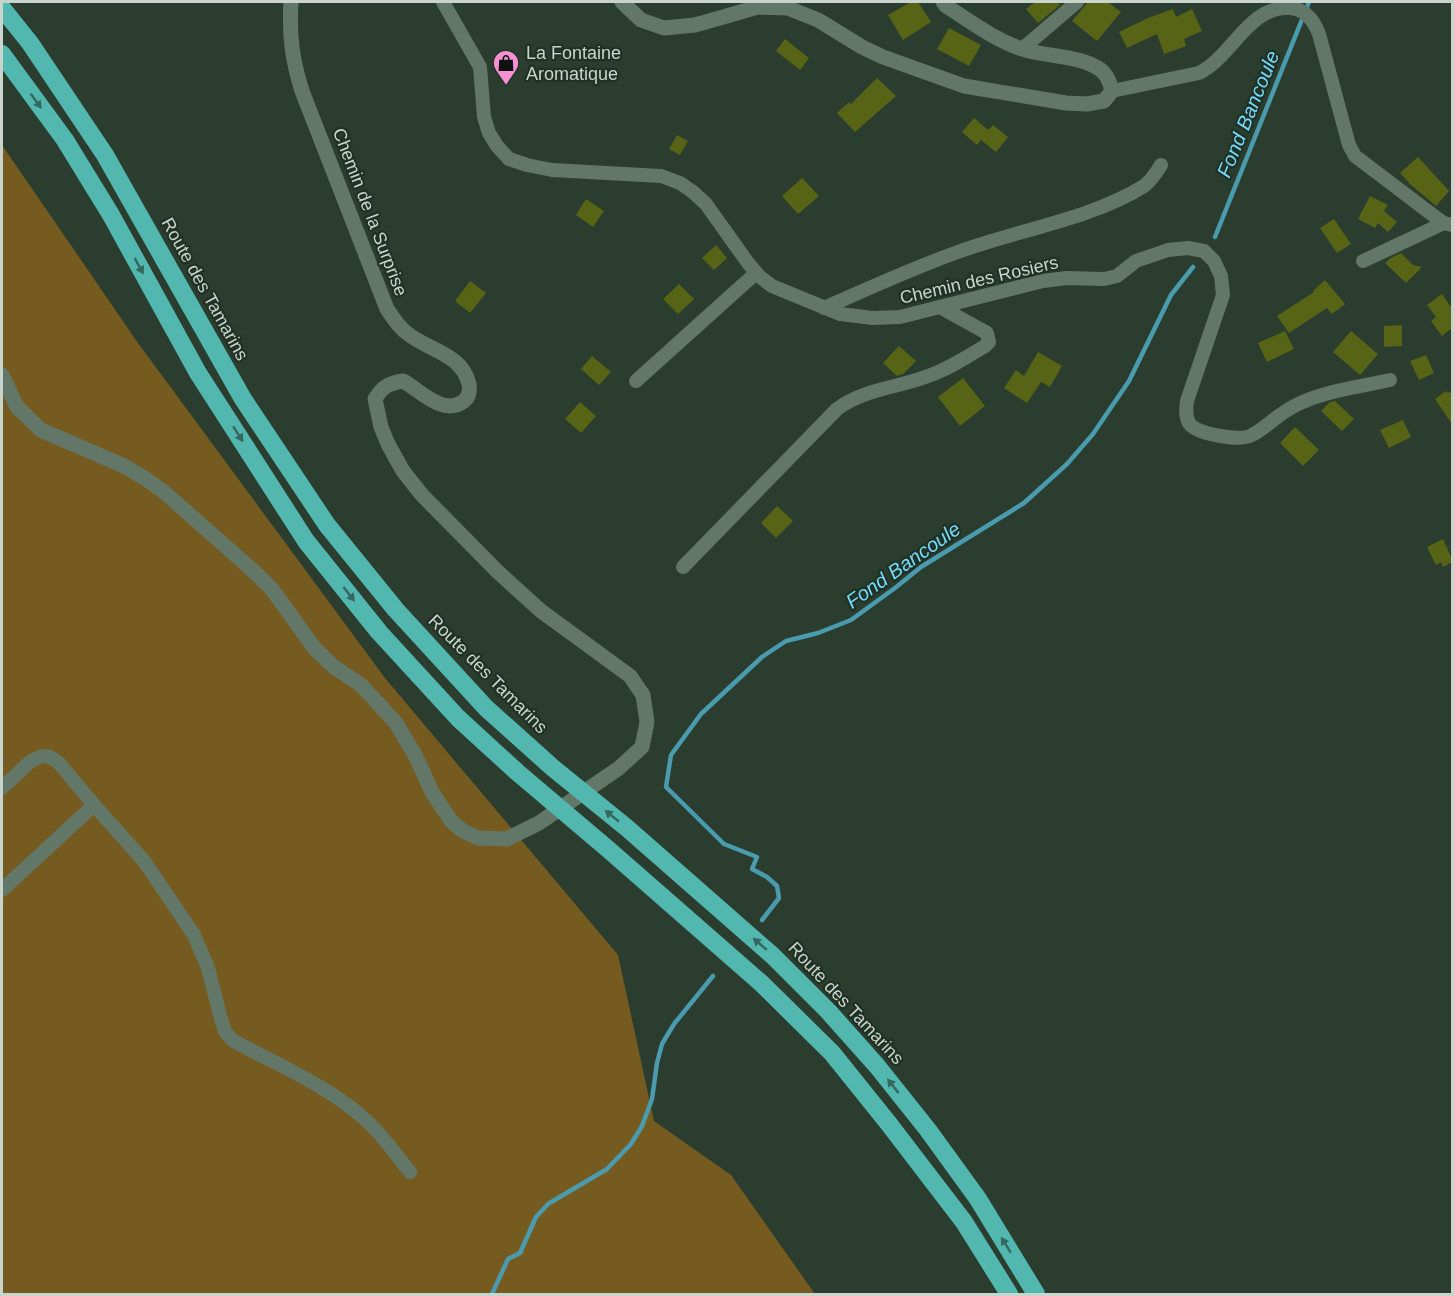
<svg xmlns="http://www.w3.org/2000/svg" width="1454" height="1296" viewBox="0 0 1454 1296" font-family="Helvetica,sans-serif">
	<rect width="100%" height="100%" fill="#2a3d2f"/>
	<polygon fill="#755b20" points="2,145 138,343 385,678 618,955 654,1121 731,1175 815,1294 2,1294"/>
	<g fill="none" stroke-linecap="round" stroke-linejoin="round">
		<g stroke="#4a9bae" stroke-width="4.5">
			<polyline points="1215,237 1309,2"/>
			<polyline points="762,920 779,898 777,886 767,877 752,869 757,857 724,844 666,787 671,755 701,714 762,657 786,641 818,633 851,620 895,588 921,567 1024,503 1067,464 1093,434 1129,381 1171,295 1193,267"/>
			<polyline points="492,1294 508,1259 520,1253 536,1217 548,1204 607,1169 631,1144 642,1126 652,1099 657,1063 662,1044 674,1024 713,976"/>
		</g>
	</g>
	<g fill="#576416">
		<polygon points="911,2 918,2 931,22 903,40 888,15"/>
		<polygon points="1035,2 1057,2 1060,5 1038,23 1026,9"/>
		<polygon points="1088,2 1108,2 1121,12 1097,41 1072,21"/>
		<polygon points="1173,9 1176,17 1192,9 1202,31 1184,39 1186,46 1164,54 1157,34 1127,48 1119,32 1148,18"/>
		<polygon points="949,28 981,45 969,66 937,49"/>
		<polygon points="785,39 809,58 800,70 776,51"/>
		<polygon points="877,78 896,96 855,132 837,113 849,102 851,104"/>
		<polygon points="974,118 988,130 993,125 1008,137 996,152 981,140 977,145 962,132"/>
		<polygon points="677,135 688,141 680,155 669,149"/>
		<polygon points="1418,157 1449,191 1436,206 1411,185 1400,173"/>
		<polygon points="802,178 819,196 798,214 782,196"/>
		<polygon points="1370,196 1388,205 1384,211 1397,222 1388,232 1378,223 1375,228 1358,219"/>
		<polygon points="586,199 604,211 593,227 576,215"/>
		<polygon points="1334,219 1351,244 1337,253 1320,228"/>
		<polygon points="716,245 727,258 714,270 702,258"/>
		<polygon points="1401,253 1413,265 1422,267 1406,283 1385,263 1391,258"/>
		<polygon points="1325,280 1345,304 1332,314 1327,308 1289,333 1277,316 1314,292 1313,291"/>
		<polygon points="470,281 486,293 470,313 455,301"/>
		<polygon points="679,284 694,299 678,314 663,299"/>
		<polygon points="1442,294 1452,309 1452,328 1442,336 1431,321 1436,317 1427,305"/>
		<polygon points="1402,325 1402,346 1384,347 1384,326"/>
		<polygon points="1285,331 1294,349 1267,362 1258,343"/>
		<polygon points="1351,331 1378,354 1360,375 1333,352"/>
		<polygon points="899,346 916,361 903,374 897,376 883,363"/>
		<polygon points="1038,352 1062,366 1050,387 1041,382 1027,403 1004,388 1016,370 1024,376"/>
		<polygon points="1426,355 1434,373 1419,380 1410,361"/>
		<polygon points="592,356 611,372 599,385 581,369"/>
		<polygon points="963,378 985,406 960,426 938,397"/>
		<polygon points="1446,391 1448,393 1452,391 1452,424 1435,399"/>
		<polygon points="1335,401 1354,419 1342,431 1321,411 1330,402"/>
		<polygon points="580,402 596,416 581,433 565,419"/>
		<polygon points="1403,420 1411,437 1389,448 1380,430"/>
		<polygon points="1295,427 1319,450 1303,466 1280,443"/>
		<polygon points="777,506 793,521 776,538 761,523"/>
		<polygon points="1443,539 1452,559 1452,562 1443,567 1441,562 1436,565 1427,547"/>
	</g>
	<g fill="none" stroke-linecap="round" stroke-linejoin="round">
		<g stroke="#637768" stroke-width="14">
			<path d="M443,2L480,67L484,117L489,133L497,146L509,159L527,165L552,170L661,176L680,183L693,192L706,204L748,263L759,276L772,286L840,314L873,318L900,317L1043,281L1067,278L1104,279L1117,276L1136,261L1168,250L1188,248L1204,251L1214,261L1221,276L1223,295L1187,401C1186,408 1185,416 1189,423C1195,434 1239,441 1250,436C1261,431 1270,422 1280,415C1292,406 1308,399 1322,395C1344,388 1368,385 1390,380"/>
			<polyline points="1022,49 1077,2"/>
			<path d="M1112,91L1199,73C1232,57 1249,5 1290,8C1306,9 1314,21 1319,34L1349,145L1355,156L1438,219L1444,223L1452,225"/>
			<polyline points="1363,261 1444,223"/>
			<path d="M824,308C867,289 911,269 955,253C1013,231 1092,219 1144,186C1152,180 1156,173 1161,165"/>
			<polyline points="636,381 756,273"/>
			<path d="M683,567L837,409C864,389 897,388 928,376C948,369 967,357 985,346L989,342L987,333L940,307"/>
			<path d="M2,788L31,761L42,756L50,757L59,763L94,805L144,861L194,935L208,968L221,1019L225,1031L232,1040C276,1064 331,1087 368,1122C384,1137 396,1155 410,1172"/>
			<polyline points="2,890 94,805"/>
		</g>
		<g stroke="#637768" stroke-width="15">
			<path d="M622,2L641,20L664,28L695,25L758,7L788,8L818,20L862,47L883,57L964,86L1066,103L1087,104L1104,101L1112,91C1110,82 1107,73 1098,68C1077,55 1046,57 1022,49C995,40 970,21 946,6L943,2"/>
			<path d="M2,375L17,407L41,430L124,466L146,479L164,492L249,567L271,588L315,649L334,667L361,685L396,723L415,755L432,792L451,821L463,831L478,838L507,839L539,823L619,768L642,747L647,722L643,695L630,676L541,611L498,572L422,495L403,471L388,444L381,427L375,399C382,387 389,383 403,381C420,390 443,417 464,401C469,397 470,390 469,384C462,355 432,351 411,336C400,329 394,319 387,309L302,91C292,59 289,35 291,2"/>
		</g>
		<g stroke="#51b7af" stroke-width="18">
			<polyline points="2,8 30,43 105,155 243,399 327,525 396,610 486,708 553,768 627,828 773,956 828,1011 877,1066 928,1130 978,1199 1036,1294"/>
			<polyline points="2,54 65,140 111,215 198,373 306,541 379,632 458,718 517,772 609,850 761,983 832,1053 889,1124 964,1222 1009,1294"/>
		</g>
	</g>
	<defs><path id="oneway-solid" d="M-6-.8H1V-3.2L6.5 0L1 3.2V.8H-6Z" transform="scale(1.5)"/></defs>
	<g fill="#34675d">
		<use href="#oneway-solid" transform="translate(36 101) rotate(54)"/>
		<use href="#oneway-solid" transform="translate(139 266) rotate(61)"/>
		<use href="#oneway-solid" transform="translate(238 434) rotate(57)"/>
		<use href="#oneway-solid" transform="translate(349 594) rotate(52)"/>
		<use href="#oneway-solid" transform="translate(612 816) rotate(-141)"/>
		<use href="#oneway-solid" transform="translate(760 944) rotate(-139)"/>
		<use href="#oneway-solid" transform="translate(893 1086) rotate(-128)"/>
		<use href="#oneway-solid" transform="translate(1006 1245) rotate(-122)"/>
	</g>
	<defs>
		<g id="shop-pin" transform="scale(1.35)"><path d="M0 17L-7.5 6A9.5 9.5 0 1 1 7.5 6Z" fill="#f491d3" stroke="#203226"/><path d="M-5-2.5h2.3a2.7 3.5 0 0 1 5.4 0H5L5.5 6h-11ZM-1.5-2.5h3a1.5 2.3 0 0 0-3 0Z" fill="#111"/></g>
	</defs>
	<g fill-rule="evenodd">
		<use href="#shop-pin" x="506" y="63"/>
	</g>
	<g text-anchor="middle" stroke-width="4.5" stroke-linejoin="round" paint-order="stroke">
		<g font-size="18" fill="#c9d4cc" stroke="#203226" text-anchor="start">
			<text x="526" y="59">La Fontaine<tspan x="526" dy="21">Aromatique</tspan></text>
		</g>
		<g font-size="18" fill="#c9d4cc" stroke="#203226">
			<text transform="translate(370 212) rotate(69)" y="6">Chemin de la Surprise</text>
			<text transform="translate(979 280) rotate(-13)" y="6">Chemin des Rosiers</text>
			<text transform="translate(205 289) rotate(61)" y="6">Route des Tamarins</text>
			<text transform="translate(488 674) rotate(45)" y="6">Route des Tamarins</text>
			<text transform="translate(846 1003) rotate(47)" y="6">Route des Tamarins</text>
		</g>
		<g font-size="20" font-style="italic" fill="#75d9fb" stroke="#203226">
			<text transform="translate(1248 114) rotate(-68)" y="7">Fond Bancoule</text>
			<text transform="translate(903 565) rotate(-35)" y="7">Fond Bancoule</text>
		</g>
	</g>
	<rect width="1454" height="1296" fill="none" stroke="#c9d4cc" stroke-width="6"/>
</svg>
